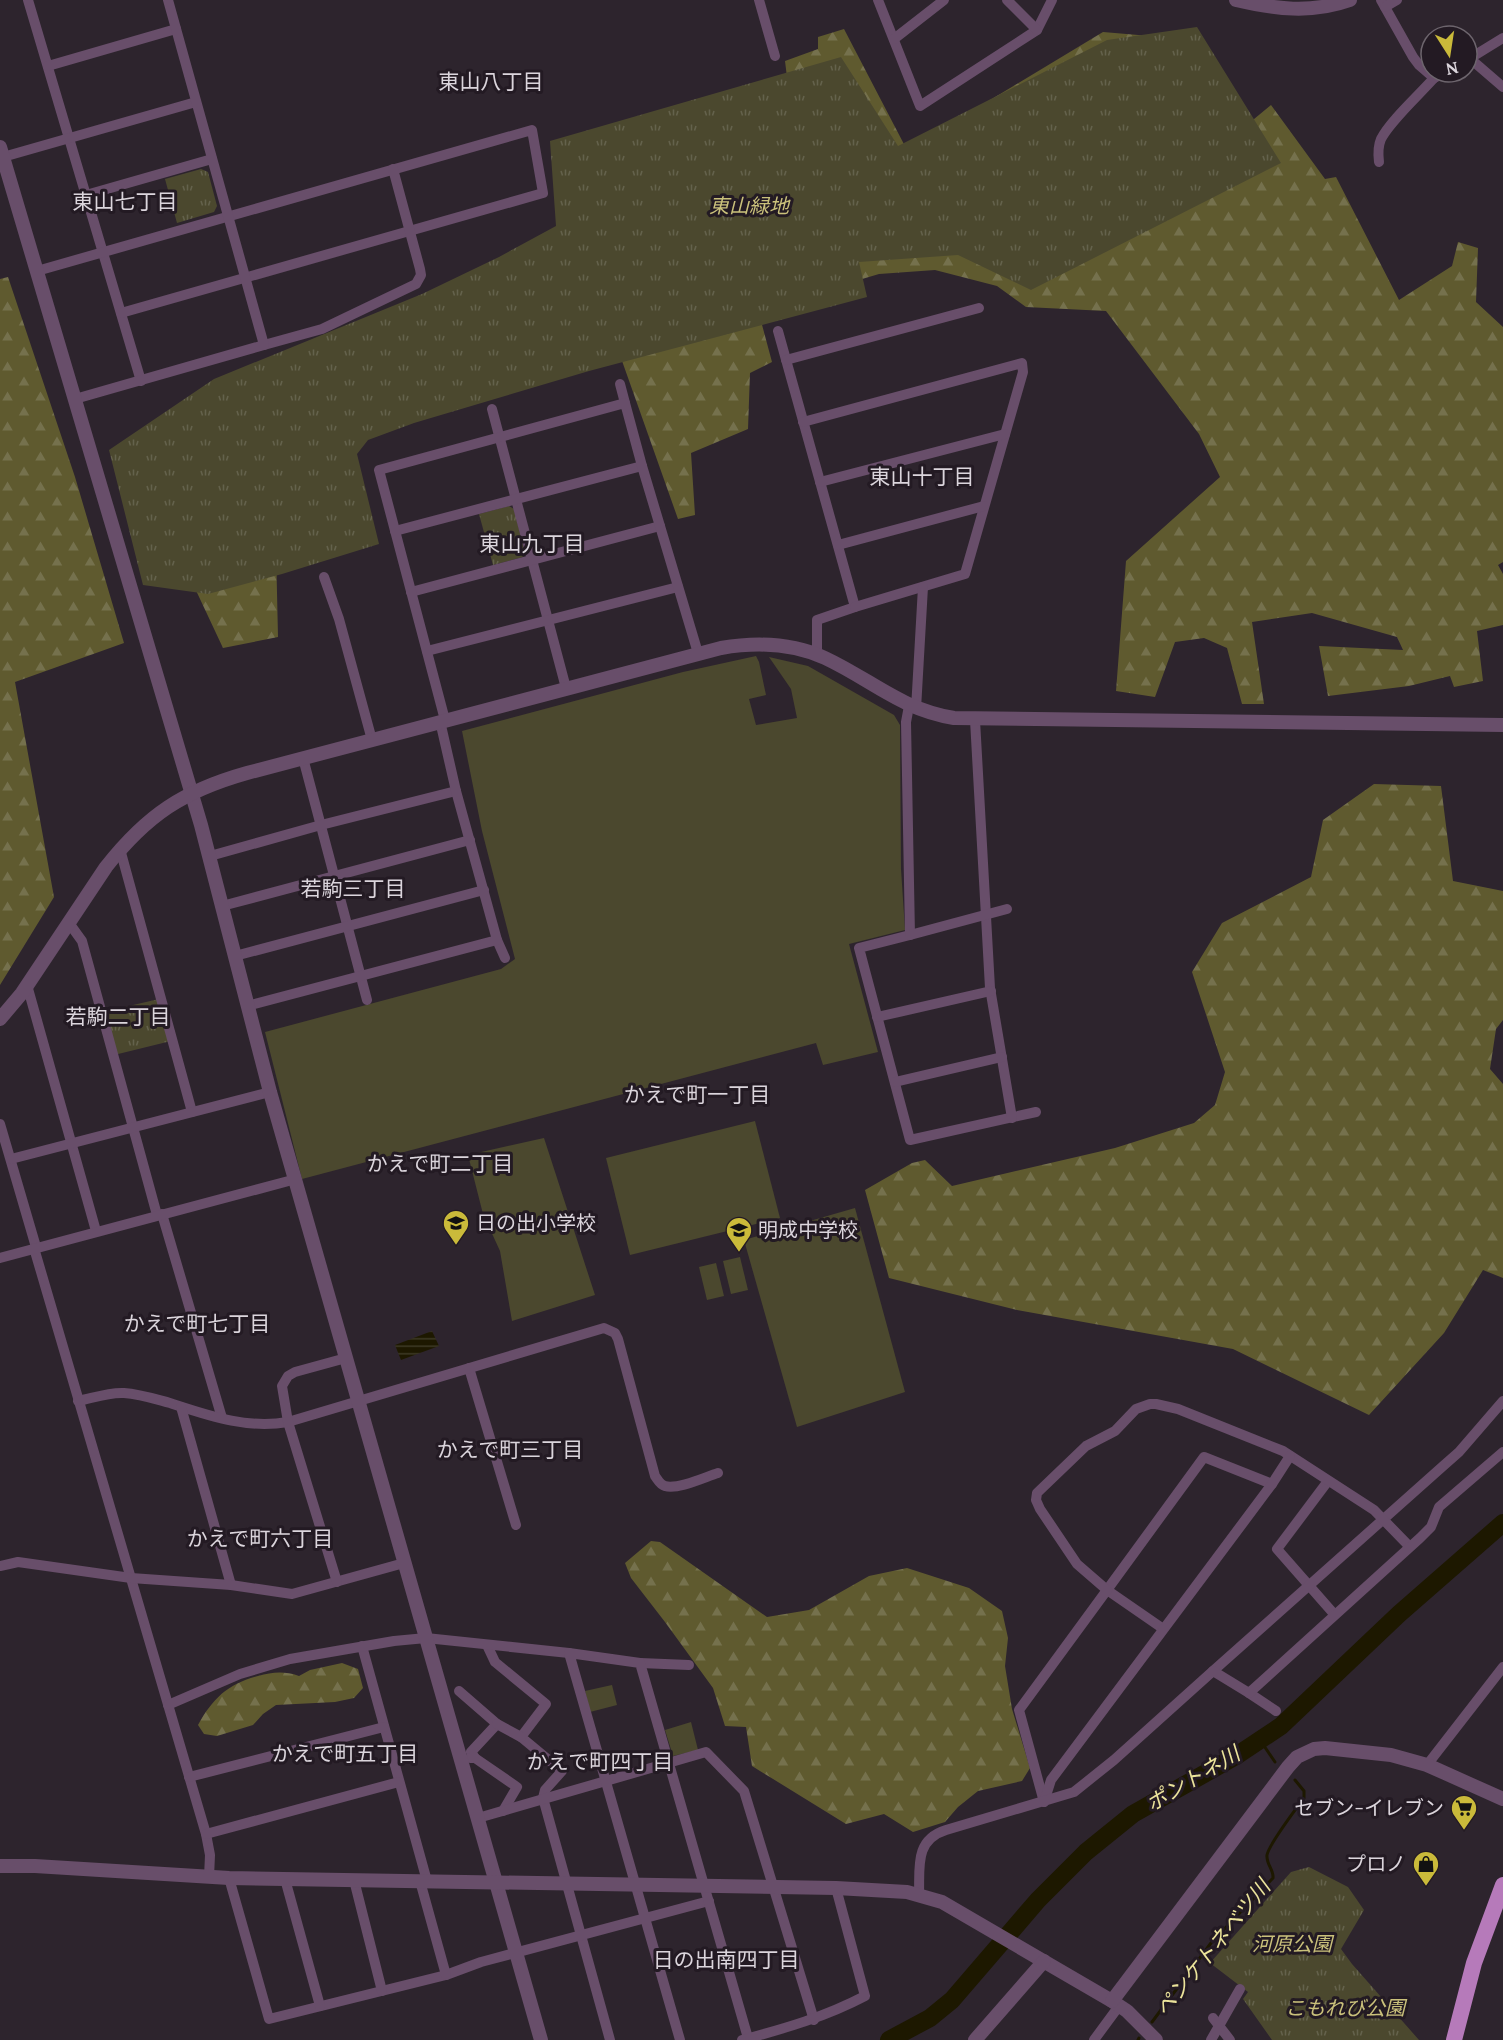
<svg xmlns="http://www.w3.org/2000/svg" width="1503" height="2040" viewBox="0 0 1503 2040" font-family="Lora,'Noto Sans JP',serif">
	<defs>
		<pattern id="forest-firs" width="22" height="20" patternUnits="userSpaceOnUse" patternTransform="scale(1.5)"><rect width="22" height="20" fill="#5f5a2f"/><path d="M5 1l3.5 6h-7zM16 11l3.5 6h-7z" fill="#75714d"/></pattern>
		<pattern id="park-tufts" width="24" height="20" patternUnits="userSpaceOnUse" patternTransform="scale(1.5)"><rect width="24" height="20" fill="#4b482e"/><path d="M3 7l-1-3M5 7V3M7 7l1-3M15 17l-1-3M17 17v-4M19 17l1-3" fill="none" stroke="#64624c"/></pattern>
		<pattern id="water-rules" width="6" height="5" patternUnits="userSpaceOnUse" patternTransform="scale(1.5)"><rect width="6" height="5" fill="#1d1800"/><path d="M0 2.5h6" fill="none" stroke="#3d3925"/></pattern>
	</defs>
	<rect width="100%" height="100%" fill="#2d242d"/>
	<g fill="#4b482e">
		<polygon points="756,656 759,662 766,695 749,699 756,725 797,718 791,689 769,657 808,666 894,715 900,725 901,869 905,930 849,944 878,1052 823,1065 816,1043 302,1179 265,1032 501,969 515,959 482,831 462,731 683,672"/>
		<polygon points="755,1121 780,1218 630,1255 606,1158"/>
		<polygon points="544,1138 595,1295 512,1321 500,1251 483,1214 468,1155"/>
		<polygon points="855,1208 905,1392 797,1427 744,1240"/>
		<polygon points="740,1257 748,1290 731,1294 723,1261"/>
		<polygon points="716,1263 724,1296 707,1300 699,1267"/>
		<polygon points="612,1685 617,1705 590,1712 585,1691"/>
		<polygon points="691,1722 698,1750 673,1756 665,1730"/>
	</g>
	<g fill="url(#forest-firs)">
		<polygon points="844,29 907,150 1103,32 1197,40 1190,172 1271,105 1325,179 1336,177 1399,300 1452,266 1458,242 1478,248 1476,302 1503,327 1503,562 1498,565 1503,574 1503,625 1477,631 1483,681 1454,687 1450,676 1409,686 1328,696 1319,646 1403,650 1397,637 1312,613 1252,622 1264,704 1242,704 1227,648 1204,638 1175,642 1155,697 1116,691 1126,561 1220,477 1199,434 1106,311 1026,307 997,286 935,270 879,274 758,310 772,362 750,373 748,429 691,453 695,515 678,519 621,358 347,441 276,549 278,637 223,648 185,567 562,230 787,77 785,61 818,49 818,37"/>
		<polygon points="8,277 75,477 124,643 15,682 54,897 0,985 0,279"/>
		<polygon points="1374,784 1441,786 1453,881 1503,891 1503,1020 1496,1029 1490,1069 1503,1084 1503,1278 1483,1270 1444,1333 1369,1415 1233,1349 1017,1310 889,1278 865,1190 912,1163 925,1160 952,1186 1115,1148 1194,1123 1215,1105 1225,1072 1192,972 1222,923 1311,877 1323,820"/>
		<polygon points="651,1541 660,1542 767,1617 809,1610 869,1576 907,1568 969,1588 1002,1611 1008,1638 1005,1666 1012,1709 1030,1768 1022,1781 978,1791 958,1807 945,1822 913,1832 884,1814 846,1824 752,1766 746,1727 725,1726 713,1688 665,1622 631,1578 625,1563"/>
		<path d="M342,1663L358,1669L363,1688L354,1698L335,1702L276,1705L263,1714L253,1725L217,1736L204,1734L198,1725C213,1698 228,1684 258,1676C273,1672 284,1671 299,1676L310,1670Z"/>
	</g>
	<g fill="url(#park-tufts)">
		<polygon points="1197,27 1281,163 1031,290 958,255 859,262 867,297 589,371 414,423 368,440 357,454 379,544 282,574 208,594 143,585 109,450 214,379 422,294 499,257 556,226 550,141 841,57 898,146 1107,40"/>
		<polygon points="201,169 208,172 217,206 214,212 177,223 165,179"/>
		<polygon points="509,506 514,509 525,553 523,557 493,565 479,514"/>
		<polygon points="159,999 171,1041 114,1055 103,1012"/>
		<polygon points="1309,1867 1348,1887 1364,1910 1341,1949 1352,1964 1419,2040 1272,2040 1243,1999 1248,1992 1210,1963 1291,1872"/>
	</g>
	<polygon fill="url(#water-rules)" points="432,1331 439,1346 401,1360 395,1345"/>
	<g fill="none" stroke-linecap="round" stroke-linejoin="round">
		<g stroke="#1d1800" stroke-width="3">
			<polyline points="1260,1740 1275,1762"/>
			<path d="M1152,2022L1211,1943L1273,1878C1274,1870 1266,1864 1267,1855C1269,1844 1296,1809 1304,1798V1791L1295,1780"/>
			<polyline points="1138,2040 1139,2038"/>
		</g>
		<polyline stroke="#1d1800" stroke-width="18" points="889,2040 930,2018 952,2000 1038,1900 1086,1852 1133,1814 1236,1756 1281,1726 1399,1614 1503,1523"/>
		<g stroke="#684e6a" stroke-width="10">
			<polyline points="28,0 141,381"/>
			<polyline points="759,0 775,56"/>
			<polyline points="878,0 920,106 1037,30 1052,0"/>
			<polyline points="1007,0 1037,30"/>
			<polyline points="1381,0 1413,57 1419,65 1434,78 1445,72"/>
			<polyline points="1385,7 1397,0"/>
			<polyline points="1503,38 1472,57 1474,62 1503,87"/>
			<polyline points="894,39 944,0"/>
			<polyline points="48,66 176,29"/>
			<polyline points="3,157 196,102"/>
			<path d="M1379,162C1378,154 1378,146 1381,139C1390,121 1420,94 1434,78"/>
			<polyline points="86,195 212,159"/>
			<polyline points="37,271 532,130 543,193 121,313"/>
			<polyline points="778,331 855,607 817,620 817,655"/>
			<polyline points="264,345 322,329 416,284 421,275 420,269 393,169"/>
			<polyline points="786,360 979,308"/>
			<polyline points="620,384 625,403"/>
			<polyline points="75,399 264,345 168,0"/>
			<polyline points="492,409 566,688"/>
			<polyline points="803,422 1022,363 1023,372 965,574 855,607"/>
			<polyline points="820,482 1005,434"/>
			<polyline points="395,531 642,466"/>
			<polyline points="838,545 984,506"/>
			<polyline points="324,577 339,619 372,740"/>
			<polyline points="411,592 660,526"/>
			<polyline points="427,651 678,587"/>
			<polyline points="909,706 906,722 910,935 859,948 910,1140 1036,1112"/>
			<polyline points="916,709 923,587"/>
			<polyline points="445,720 379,470 625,403 642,466 698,653"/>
			<polyline points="975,720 990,988 1012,1118"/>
			<polyline points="303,758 367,1000"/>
			<polyline points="120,849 192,1112"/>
			<polyline points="210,856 321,825 456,791"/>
			<polyline points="222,906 470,840"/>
			<polyline points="69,923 82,941 157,1215"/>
			<polyline points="910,935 1007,909"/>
			<polyline points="497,940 505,958"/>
			<polyline points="235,956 484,890"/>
			<polyline points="27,985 96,1231"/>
			<polyline points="247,1006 497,940 456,791 440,721"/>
			<polyline points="877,1017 991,991"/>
			<polyline points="895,1082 1002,1057"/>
			<polyline points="0,1124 36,1247"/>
			<polyline points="11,1159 270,1092"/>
			<polyline points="162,1214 222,1418"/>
			<polyline points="34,1248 206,1834 210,1855 209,1877"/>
			<polyline points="0,1258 296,1179"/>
			<polyline points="469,1368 516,1525"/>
			<path d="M78,1401C93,1398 109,1392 124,1393C140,1394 155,1399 170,1403C210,1416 246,1429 288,1422L604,1328L615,1333L618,1339L655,1476C658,1480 660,1485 665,1486C678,1490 705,1477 718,1473"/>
			<polyline points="181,1407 231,1585"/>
			<polyline points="1328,1481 1277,1549 1334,1614"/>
			<polyline points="0,1566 18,1562 131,1578 231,1585 292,1594 404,1563"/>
			<polyline points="337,1582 288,1422 282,1386 288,1376 295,1372 346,1358"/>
			<polyline points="1162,1628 1107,1590 1204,1457 1272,1484"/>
			<polyline points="487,1645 495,1662 546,1704 521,1737 562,1771 545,1790 543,1798 610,2040"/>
			<polyline points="362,1646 427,1881"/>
			<polyline points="640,1663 689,1665"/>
			<polyline points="1213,1671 1442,1467 1459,1452 1503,1401"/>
			<polyline points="459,1691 497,1724 471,1752 475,1758"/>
			<polyline points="1249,1693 1276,1711"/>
			<polyline points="168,1705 240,1674 290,1659 394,1641 426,1638 569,1653"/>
			<polyline points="497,1724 521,1737"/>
			<polyline points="470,1758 475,1758 517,1787 503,1811"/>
			<polyline points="1427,1765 1503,1667"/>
			<polyline points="189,1777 384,1727"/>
			<polyline points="1044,1802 1019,1710 1107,1590 1077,1564 1040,1509 1036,1500 1037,1493 1086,1446 1115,1431 1136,1409 1150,1404 1156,1404 1178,1409 1283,1451 1374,1510 1409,1546"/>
			<polyline points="1044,1802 1051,1780 1272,1484 1290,1456"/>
			<polyline points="478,1818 706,1752 744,1791 814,2020"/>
			<polyline points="206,1834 399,1782"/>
			<polyline points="229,1878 269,2019 446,1975 481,1962 709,1901"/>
			<polyline points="285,1879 320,2006"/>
			<polyline points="354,1880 382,1991"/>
			<polyline points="420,1881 446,1975"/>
			<path d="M919,1895C920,1868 914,1840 946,1830L1074,1792L1114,1760L1213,1671L1249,1693L1420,1538L1431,1527L1439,1507L1503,1452"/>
			<polyline points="1213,2018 1230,2040"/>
			<polyline points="680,2040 569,1653 640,1663 748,2038"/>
			<path d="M742,2040C786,2028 825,2017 865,1996L836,1888"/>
			<polyline points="1094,2040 1119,2006"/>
			<polyline points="1211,2040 1240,1989"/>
		</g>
		<g stroke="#684e6a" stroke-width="14">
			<path d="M1236,0C1275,9 1311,14 1350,0"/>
			<polyline points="0,147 201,825 270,1092 541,2040"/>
			<path d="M0,1019L22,993L106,867C147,815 183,791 247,773L721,648C756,642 792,643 825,658C872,680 900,709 954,718L1503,725"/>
			<polyline points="0,1866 35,1866 229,1878 836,1888 907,1892 942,1902 1112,2001 1127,2011 1156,2040"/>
			<polyline points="1112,2001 1288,1767 1297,1757 1314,1749 1325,1748 1391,1755 1427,1765 1503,1799"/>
			<polyline points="975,2040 1044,1961"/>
		</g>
		<polyline stroke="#b67aba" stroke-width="16" points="1454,2040 1474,1963 1503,1885"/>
	</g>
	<defs>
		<g id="school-pin" transform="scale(1.35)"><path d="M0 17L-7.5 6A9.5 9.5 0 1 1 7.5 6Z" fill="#caba3a" stroke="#231a23"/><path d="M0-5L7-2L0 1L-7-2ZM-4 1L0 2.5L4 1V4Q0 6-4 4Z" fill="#111"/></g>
		<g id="supermarket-pin" transform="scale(1.35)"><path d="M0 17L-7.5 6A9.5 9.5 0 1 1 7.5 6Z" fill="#caba3a" stroke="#231a23"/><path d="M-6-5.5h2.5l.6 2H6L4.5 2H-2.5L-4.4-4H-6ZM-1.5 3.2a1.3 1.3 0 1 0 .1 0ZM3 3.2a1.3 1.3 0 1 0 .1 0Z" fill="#111"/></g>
		<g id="shop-pin" transform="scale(1.35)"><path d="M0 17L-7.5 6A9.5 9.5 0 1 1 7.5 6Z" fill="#caba3a" stroke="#231a23"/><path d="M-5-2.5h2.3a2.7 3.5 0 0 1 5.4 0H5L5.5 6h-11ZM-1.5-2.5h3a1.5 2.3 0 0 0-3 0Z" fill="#111"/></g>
	</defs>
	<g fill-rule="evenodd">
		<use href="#school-pin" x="456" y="1223"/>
		<use href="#school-pin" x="739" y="1230"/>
		<use href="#supermarket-pin" x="1464" y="1808"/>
		<use href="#shop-pin" x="1426" y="1864"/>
	</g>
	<g text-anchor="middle" stroke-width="6" stroke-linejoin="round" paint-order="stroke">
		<g font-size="20" font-style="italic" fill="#cac17b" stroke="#231a23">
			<text x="749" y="213">東山緑地</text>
			<text x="1292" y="1951">河原公園</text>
			<text x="1345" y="2015">こもれび公園</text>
		</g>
		<g font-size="20" fill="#dbd5dc" stroke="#231a23" text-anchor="start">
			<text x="476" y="1230">日の出小学校</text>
			<text x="758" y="1237">明成中学校</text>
			<text x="1444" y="1815" text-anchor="end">セブン-イレブン</text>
			<text x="1406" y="1871" text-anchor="end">プロノ</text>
		</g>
		<g font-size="21" fill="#dbd5dc" stroke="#231a23">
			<text x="491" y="89">東山八丁目</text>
			<text x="125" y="209">東山七丁目</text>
			<text x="922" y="484">東山十丁目</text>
			<text x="532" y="551">東山九丁目</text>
			<text x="353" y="896">若駒三丁目</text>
			<text x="118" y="1024">若駒二丁目</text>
			<text x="697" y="1102">かえで町一丁目</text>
			<text x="440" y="1171">かえで町二丁目</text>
			<text x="197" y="1331">かえで町七丁目</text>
			<text x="510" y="1457">かえで町三丁目</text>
			<text x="260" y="1546">かえで町六丁目</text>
			<text x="345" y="1761">かえで町五丁目</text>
			<text x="600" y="1769">かえで町四丁目</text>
			<text x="726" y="1967">日の出南四丁目</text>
		</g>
		<g font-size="21" font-style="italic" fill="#ece49b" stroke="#231a23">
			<text transform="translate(1193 1779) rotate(-31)" y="7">ポントネ川</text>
			<text transform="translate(1213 1948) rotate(-51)" y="7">ペンケトネベツ川</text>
		</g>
	</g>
	<g transform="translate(1449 54) rotate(168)"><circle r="28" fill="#231a23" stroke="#6d656d" stroke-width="1.5"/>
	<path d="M0-4.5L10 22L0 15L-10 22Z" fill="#caba3a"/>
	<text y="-9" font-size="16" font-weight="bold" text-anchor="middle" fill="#dbd5dc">N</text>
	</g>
</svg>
